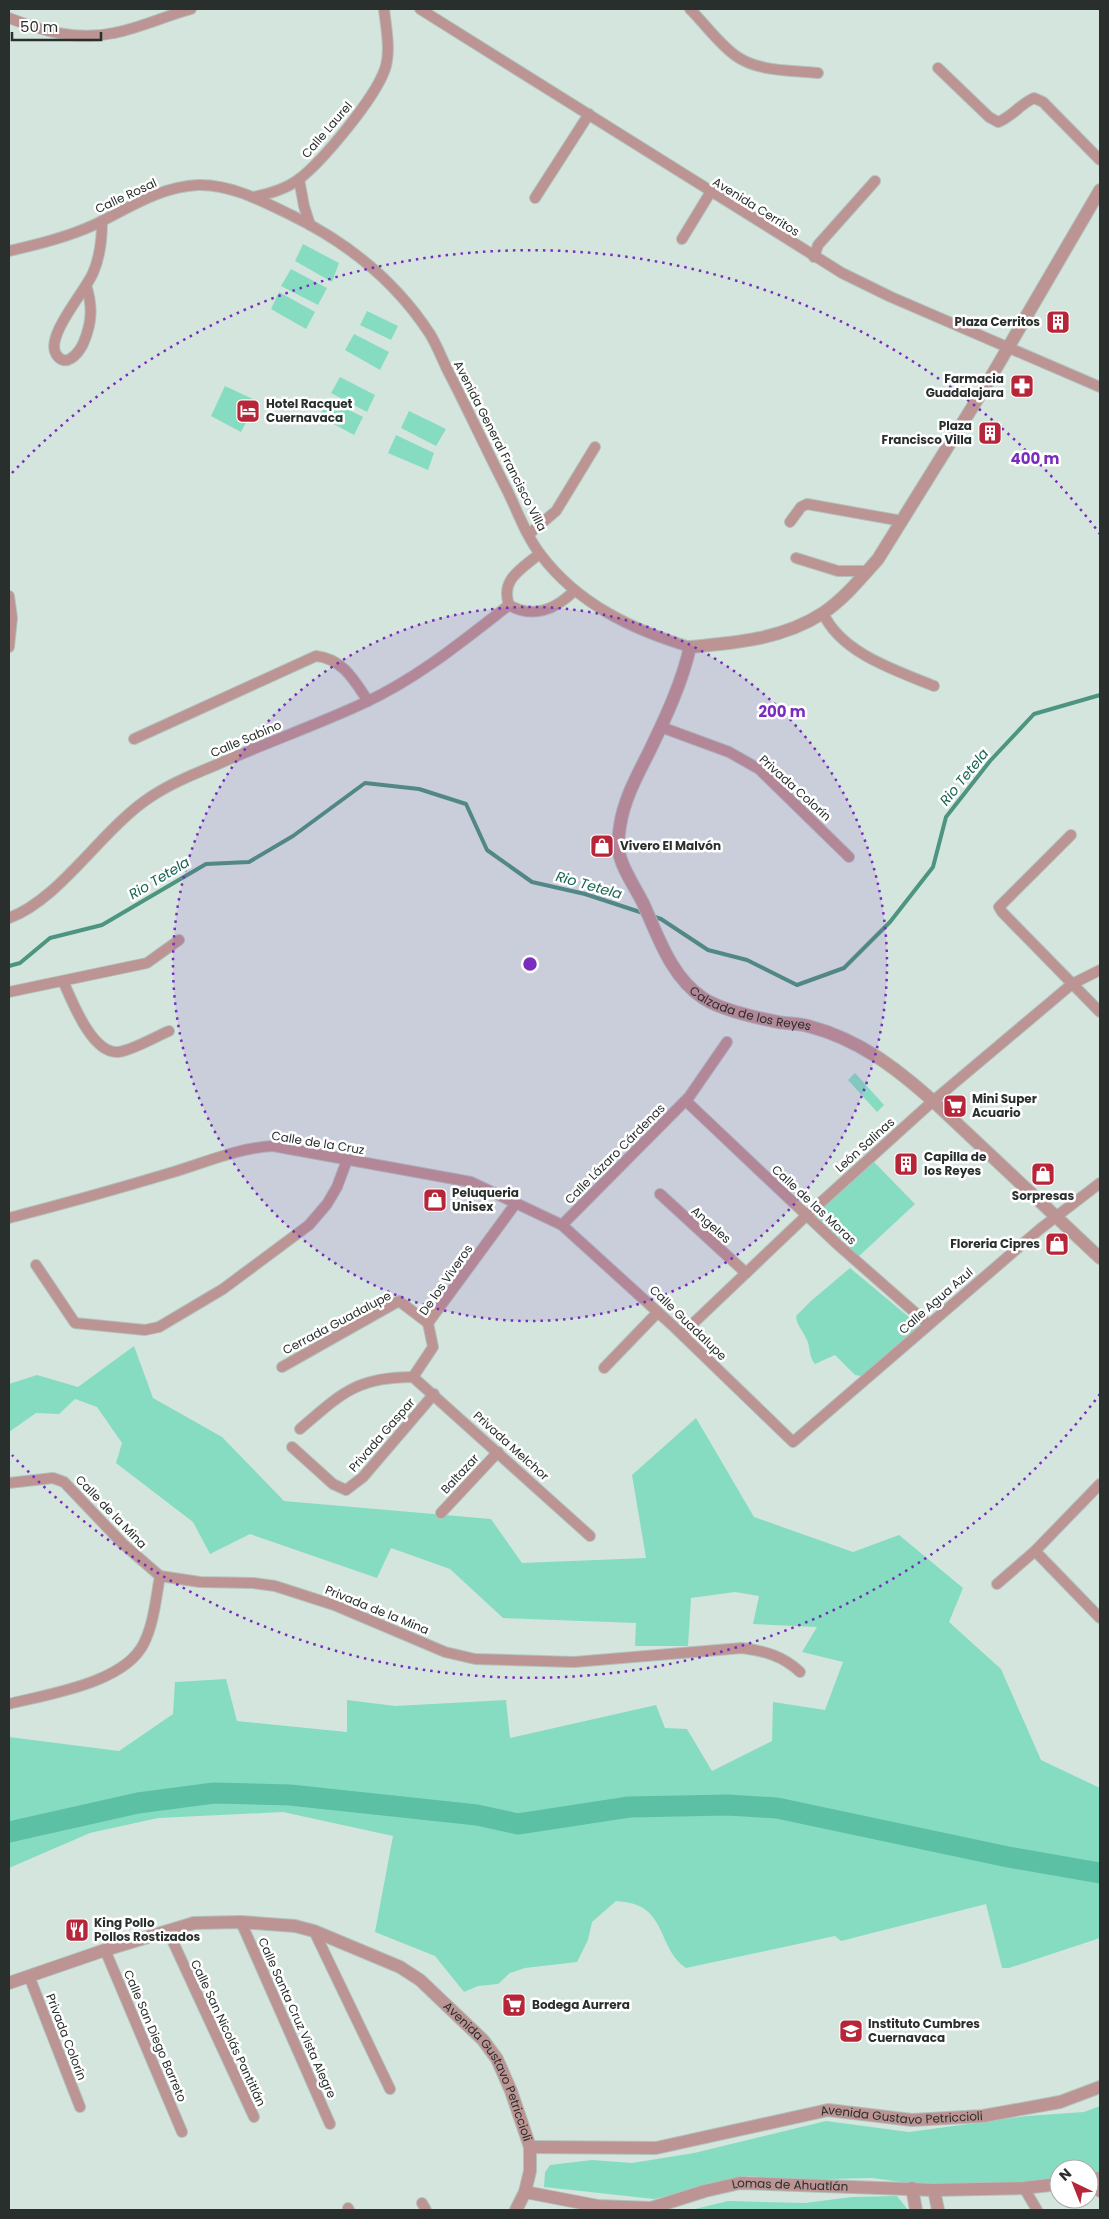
<svg xmlns="http://www.w3.org/2000/svg" width="1109" height="2219" viewBox="0 0 1109 2219" font-family="Poppins,sans-serif">
	<rect width="100%" height="100%" fill="#d4e5de"/>
	<g fill="#86dcc1">
		<polygon points="303,244 339,263 332,282 295,261"/>
		<polygon points="291,269 327,288 318,305 281,286"/>
		<polygon points="279,292 315,312 306,329 271,309"/>
		<polygon points="367,311 398,326 391,340 360,325"/>
		<polygon points="354,334 389,352 380,370 345,350"/>
		<polygon points="340,377 375,395 367,412 331,393"/>
		<polygon points="225,386 257,401 241,432 211,416"/>
		<polygon points="328,399 363,417 354,435 319,416"/>
		<polygon points="409,411 446,429 436,446 401,428"/>
		<polygon points="396,435 434,453 428,470 388,453"/>
		<polygon points="855,1073 884,1105 877,1112 848,1080"/>
		<polygon points="873,1161 915,1204 857,1258 814,1216"/>
		<path d="M850,1268L922,1328L868,1377L855,1375L835,1355L815,1364C808,1356 811,1347 806,1338C802,1329 797,1326 796,1316L811,1301Z"/>
		<path d="M134,1346L153,1398L222,1437L284,1501L491,1519L522,1563L646,1558L632,1475L696,1418L754,1517L853,1552L899,1535L963,1588L949,1622L1001,1669L1041,1760L1100,1788V1938L1009,1968H1002L986,1904L841,1941L835,1936L686,1968C663,1953 665,1922 643,1908C635,1903 625,1902 616,1901L592,1922L588,1940L577,1962L525,1968L510,1973L498,1984L478,1986L464,1992L435,1956L375,1932L393,1836L283,1812L158,1818L90,1833L9,1868V1737L119,1751L173,1714L175,1682L226,1679L237,1721L347,1732V1700L395,1706L506,1700L510,1738L656,1705L665,1728L687,1729L712,1771L772,1741L773,1702L825,1710L843,1662L802,1652L817,1627L753,1624L759,1596L735,1592L691,1598L688,1646H635L636,1623L503,1618L450,1569L391,1548L377,1578L250,1534L210,1554L193,1522L116,1463L122,1443L97,1407L75,1399L59,1414L36,1413L9,1432V1384L37,1375L78,1387Z"/>
		<polygon points="1100,2106 1100,2173 1089,2176 1089,2169 1059,2169 1059,2178 952,2189 872,2178 787,2180 749,2176 654,2199 544,2187 545,2172 550,2165 592,2160 632,2163 694,2153 826,2121 909,2132 1027,2116 1084,2112"/>
		<polygon points="897,2196 908,2210 691,2210 728,2201 805,2203 852,2197"/>
	</g>
	<g fill="none" stroke-linecap="round" stroke-linejoin="round">
		<g stroke="#4d9580" stroke-width="4">
			<polyline points="652,916 661,919 708,950 747,960 797,985 844,968 890,922 933,867 946,817 990,761 1034,714 1100,695"/>
			<polyline points="9,966 20,963 50,938 102,925 206,864 249,862 293,836 365,783 419,789 466,804 487,850 532,882 585,894 643,913"/>
		</g>
		<polyline stroke="#5cc1a4" stroke-width="21" points="9,1832 138,1803 214,1793 290,1795 477,1815 518,1824 629,1807 728,1805 777,1808 1008,1857 1100,1873"/>
		<g stroke="#b2c1bb" stroke-width="12">
			<g id="minor">
				<polyline points="420,9 842,273 891,297 1100,387"/>
				<path d="M690,9C705,24 719,44 736,56C758,72 792,70 818,73"/>
				<path d="M9,18C42,31 78,41 114,33C140,28 165,16 191,9"/>
				<path d="M938,68L989,117L998,122C1012,117 1020,104 1034,98L1043,102L1100,160"/>
				<polyline points="299,179 304,206 310,225"/>
				<path d="M253,197C269,194 284,190 298,180C323,161 375,98 385,69C391,51 386,27 384,9"/>
				<polyline points="535,198 589,114"/>
				<polyline points="682,239 710,193"/>
				<path d="M9,251C39,244 68,237 96,224C129,208 159,187 198,185C231,184 264,202 293,216C348,243 396,282 430,334C438,347 443,362 450,375C469,412 486,449 505,486C516,507 526,537 541,555C578,604 633,630 690,647"/>
				<polyline points="814,257 818,245 875,181"/>
				<path d="M86,285C93,307 92,323 83,344C78,354 65,369 56,354C45,336 86,290 93,273C100,257 102,238 102,221"/>
				<polyline points="790,522 801,507 807,504 902,521"/>
				<polyline points="529,534 556,511 595,447"/>
				<path d="M539,554C522,569 500,579 509,605C533,619 556,609 574,591"/>
				<polyline points="796,558 838,571 867,571"/>
				<polyline points="9,596 12,618 9,647"/>
				<path d="M823,613C841,653 895,670 934,686"/>
				<polyline points="661,727 729,752 759,769 849,857"/>
				<path d="M134,739L316,656C343,659 354,680 368,701"/>
				<polyline points="1071,835 999,907 1002,912 1100,1012"/>
				<path d="M9,918C61,899 102,828 152,796C172,783 194,774 216,765C265,743 317,725 366,702C418,678 464,640 509,605"/>
				<path d="M63,981C72,1001 92,1054 118,1052C131,1051 155,1037 169,1031"/>
				<polyline points="9,992 147,963 179,940"/>
				<polyline points="686,1101 837,1244 928,1324"/>
				<polyline points="660,1194 746,1273"/>
				<path d="M9,1218C63,1204 117,1189 170,1173C204,1163 237,1148 273,1146L471,1182L562,1225L672,1325L793,1442L1040,1229L1100,1183"/>
				<polyline points="562,1225 689,1097 727,1042"/>
				<polyline points="36,1265 75,1323 145,1330 159,1327 223,1289 309,1225 327,1204 337,1187 347,1160"/>
				<polyline points="682,1334 807,1215 933,1101 1072,984 1100,970"/>
				<polyline points="282,1367 399,1301 428,1323"/>
				<polyline points="604,1368 658,1312"/>
				<polyline points="413,1377 590,1536"/>
				<polyline points="413,1377 433,1347 428,1323 516,1203"/>
				<path d="M300,1429C341,1394 356,1377 413,1377"/>
				<polyline points="292,1447 333,1484 346,1490 363,1477 434,1394"/>
				<path d="M9,1483L53,1478L64,1482L123,1544L160,1576L200,1582L253,1583L275,1586L334,1605L445,1652L475,1659L574,1662L742,1648C765,1651 783,1656 800,1672"/>
				<polyline points="441,1513 498,1452"/>
				<polyline points="1035,1551 1100,1618"/>
				<polyline points="997,1584 1035,1551 1100,1484"/>
				<path d="M9,1704C48,1694 125,1683 144,1643C154,1623 156,1597 160,1576"/>
				<polyline points="241,1922 330,2124"/>
				<polyline points="168,1931 254,2117"/>
				<polyline points="314,1931 390,2089"/>
				<polyline points="105,1950 182,2132"/>
				<polyline points="29,1976 80,2107"/>
				<polyline points="1093,2179 1100,2192"/>
				<polyline points="1024,2188 1037,2210"/>
				<polyline points="422,2203 426,2210"/>
				<polyline points="348,2208 349,2210"/>
			</g>
		</g>
		<g stroke="#b2c1bb" stroke-width="14">
			<g id="tertiary">
				<path id="s1" d="M1100,190L988,382L878,559C862,577 844,599 823,613C783,639 736,643 690,647C682,683 665,719 649,752C637,776 624,799 620,826C619,833 617,845 619,852C621,867 636,889 643,903C658,936 671,977 703,998C719,1009 758,1018 778,1022C788,1024 799,1023 808,1026C858,1039 895,1067 933,1101L1100,1258"/>
				<path id="s2" d="M9,1983L105,1950L194,1923L241,1922L295,1926L314,1931L400,1967L420,1980L483,2040L497,2059L511,2091L530,2147V2171L525,2192L516,2210"/>
				<path id="s3" d="M530,2147L656,2148L828,2110L912,2120L983,2116L1060,2102L1100,2087"/>
				<polyline points="1089,2180 1100,2178"/>
				<polyline points="912,2188 916,2210"/>
				<polyline points="934,2190 938,2210"/>
				<path id="s4" d="M525,2192L598,2206L651,2208L705,2191L740,2183L934,2190L1024,2188L1059,2184"/>
			</g>
		</g>
		<use href="#minor" stroke="#bb9493" stroke-width="10"/>
		<use href="#tertiary" stroke="#bb9493" stroke-width="12"/>
	</g>
	<circle cx="530" cy="964" r="357" fill="#7b2cbf" fill-opacity=".12"/>
	<g fill="none" stroke="#7b2cbf" stroke-width="2.5" stroke-dasharray="2.5 5">
		<circle cx="530" cy="964" r="357"/>
		<path d="M1100 1394A714 714 0 0 1 12 1455M12 473A714 714 0 0 1 1100 534"/>
	</g>
	<defs>
		<g id="building-square" transform="scale(1.25)"><rect x="-9" y="-9" width="18" height="18" rx="4" fill="#b72538" stroke="#fff"/><path d="M-4-6H4V6H1V3H-1V6H-4ZM-2.5-4.3h1.7v1.8h-1.7ZM.8-4.3h1.7v1.8H.8ZM-2.5-1h1.7V.8h-1.7ZM.8-1h1.7V.8H.8Z" fill="#fff"/></g>
		<g id="pharmacy-square" transform="scale(1.25)"><rect x="-9" y="-9" width="18" height="18" rx="4" fill="#b72538" stroke="#fff"/><path d="M-2-6h4v4h4v4h-4v4h-4v-4h-4v-4h4Z" fill="#fff"/></g>
		<g id="hotel-square" transform="scale(1.25)"><rect x="-9" y="-9" width="18" height="18" rx="4" fill="#b72538" stroke="#fff"/><path d="M-6-4.5h1.5V1H6V5H4.5V3h-9V5H-6ZM-4 0a1.8 1.8 0 1 1 3.6 0ZM.5 0V-2.5h3Q6-2.5 6 0Z" fill="#fff"/></g>
		<g id="shop-square" transform="scale(1.25)"><rect x="-9" y="-9" width="18" height="18" rx="4" fill="#b72538" stroke="#fff"/><path d="M-5-2.5h2.3a2.7 3.5 0 0 1 5.4 0H5L5.5 6h-11ZM-1.5-2.5h3a1.5 2.3 0 0 0-3 0Z" fill="#fff"/></g>
		<g id="supermarket-square" transform="scale(1.25)"><rect x="-9" y="-9" width="18" height="18" rx="4" fill="#b72538" stroke="#fff"/><path d="M-6-5.5h2.5l.6 2H6L4.5 2H-2.5L-4.4-4H-6ZM-1.5 3.2a1.3 1.3 0 1 0 .1 0ZM3 3.2a1.3 1.3 0 1 0 .1 0Z" fill="#fff"/></g>
		<g id="restaurant-square" transform="scale(1.25)"><rect x="-9" y="-9" width="18" height="18" rx="4" fill="#b72538" stroke="#fff"/><path d="M-5-6h1v4h1v-4h1v4h1v-4h1v5L-1.5 .5V6h-2V.5L-5-1ZM5-6V6H3V1.5H1.5Q1.5-4 5-6Z" fill="#fff"/></g>
		<g id="school-square" transform="scale(1.25)"><rect x="-9" y="-9" width="18" height="18" rx="4" fill="#b72538" stroke="#fff"/><path d="M0-5L7-2L0 1L-7-2ZM-4 1L0 2.5L4 1V4Q0 6-4 4Z" fill="#fff"/></g>
	</defs>
	<g fill-rule="evenodd">
		<use href="#building-square" x="1058" y="322"/>
		<use href="#pharmacy-square" x="1022" y="386"/>
		<use href="#hotel-square" x="248" y="411"/>
		<use href="#building-square" x="990" y="433"/>
		<use href="#shop-square" x="602" y="846"/>
		<use href="#supermarket-square" x="955" y="1106"/>
		<use href="#building-square" x="906" y="1164"/>
		<use href="#shop-square" x="1043" y="1174"/>
		<use href="#shop-square" x="435" y="1200"/>
		<use href="#shop-square" x="1057" y="1244"/>
		<use href="#restaurant-square" x="77" y="1930"/>
		<use href="#supermarket-square" x="514" y="2005"/>
		<use href="#school-square" x="851" y="2031"/>
	</g>
	<g text-anchor="middle" stroke-width="5" stroke-linejoin="round" paint-order="stroke">
		<g font-size="12" fill="#292f2d" stroke="#fff">
			<text transform="translate(327 130) rotate(-49)" y="4">Calle Laurel</text>
			<text transform="translate(126 196) rotate(-25)" y="4">Calle Rosal</text>
			<text transform="translate(756 207) rotate(32)" y="4">Avenida Cerritos</text>
			<text transform="translate(500 446) rotate(63)" y="4">Avenida General Francisco Villa</text>
			<text transform="translate(246 739) rotate(-23)" y="4">Calle Sabino</text>
			<text transform="translate(795 788) rotate(42)" y="4">Privada Colorín</text>
			<text dy="4" stroke="none"><textPath href="#s1" startOffset="1085">Calzada de los Reyes</textPath></text>
			<text transform="translate(318 1143) rotate(9)" y="4">Calle de la Cruz</text>
			<text transform="translate(865 1145) rotate(-42)" y="4">León Salinas</text>
			<text transform="translate(615 1154) rotate(-45)" y="4">Calle Lázaro Cárdenas</text>
			<text transform="translate(814 1205) rotate(43)" y="4">Calle de las Moras</text>
			<text transform="translate(711 1225) rotate(42)" y="4">Angeles</text>
			<text transform="translate(446 1280) rotate(-55)" y="4">De los Viveros</text>
			<text transform="translate(936 1301) rotate(-41)" y="4">Calle Agua Azul</text>
			<text transform="translate(337 1323) rotate(-28)" y="4">Cerrada Guadalupe</text>
			<text transform="translate(688 1323) rotate(44)" y="4">Calle Guadalupe</text>
			<text transform="translate(382 1435) rotate(-49)" y="4">Privada Gaspar</text>
			<text transform="translate(511 1446) rotate(42)" y="4">Privada Melchor</text>
			<text transform="translate(460 1474) rotate(-47)" y="4">Baltazar</text>
			<text transform="translate(111 1512) rotate(46)" y="4">Calle de la Mina</text>
			<text transform="translate(377 1610) rotate(22)" y="4">Privada de la Mina</text>
			<text transform="translate(297 2018) rotate(66)" y="4">Calle Santa Cruz Vista Alegre</text>
			<text transform="translate(228 2033) rotate(65)" y="4">Calle San Nicolás Pantitlán</text>
			<text transform="translate(155 2036) rotate(67)" y="4">Calle San Diego Barreto</text>
			<text transform="translate(66 2037) rotate(69)" y="4">Privada Colorín</text>
			<text dy="4" stroke="none"><textPath href="#s2" startOffset="549">Avenida Gustavo Petriccioli</textPath></text>
			<text dy="4" stroke="none"><textPath href="#s3" startOffset="376">Avenida Gustavo Petriccioli</textPath></text>
			<text dy="4" stroke="none"><textPath href="#s4" startOffset="270">Lomas de Ahuatlán</textPath></text>
		</g>
		<g font-size="12" font-weight="bold" fill="#292f2d" stroke="#fff" text-anchor="start">
			<text x="1040" y="326" text-anchor="end">Plaza Cerritos</text>
			<text x="1004" y="383" text-anchor="end">Farmacia<tspan x="1004" dy="14">Guadalajara</tspan></text>
			<text x="266" y="408">Hotel Racquet<tspan x="266" dy="14">Cuernavaca</tspan></text>
			<text x="972" y="430" text-anchor="end">Plaza<tspan x="972" dy="14">Francisco Villa</tspan></text>
			<text x="620" y="850">Vivero El Malvón</text>
			<text x="972" y="1103">Mini Super<tspan x="972" dy="14">Acuario</tspan></text>
			<text x="924" y="1161">Capilla de<tspan x="924" dy="14">los Reyes</tspan></text>
			<text x="452" y="1197">Peluqueria<tspan x="452" dy="14">Unisex</tspan></text>
			<text x="1043" y="1200" text-anchor="middle">Sorpresas</text>
			<text x="1040" y="1248" text-anchor="end">Floreria Cipres</text>
			<text x="94" y="1927">King Pollo<tspan x="94" dy="14">Pollos Rostizados</tspan></text>
			<text x="532" y="2009">Bodega Aurrera</text>
			<text x="868" y="2028">Instituto Cumbres<tspan x="868" dy="14">Cuernavaca</tspan></text>
		</g>
		<g font-size="14" font-style="italic" fill="#166552" stroke="#fff">
			<text transform="translate(964 777) rotate(-51)" y="5">Rio Tetela</text>
			<text transform="translate(159 878) rotate(-31)" y="5">Rio Tetela</text>
			<text transform="translate(589 885) rotate(16)" y="5">Rio Tetela</text>
		</g>
	</g>
	<circle cx="530" cy="964" r="8" fill="#7b2cbf" stroke="#fff" stroke-width="2.5"/>
	<g font-size="15" text-anchor="middle" font-weight="bold" fill="#7b2cbf" stroke="#fff" stroke-width="5" stroke-linejoin="round" paint-order="stroke">
		<text x="1035" y="464">400 m</text>
		<text x="782" y="717">200 m</text>
	</g>
	<rect width="1109" height="2219" fill="none" stroke="#292f2d" stroke-width="20"/>
	<g transform="translate(1074 2184) rotate(317)"><circle r="24" fill="#ffffff" stroke="#a9acab"/>
	<path d="M0-4L9 19L0 12L-9 19Z" fill="#b72538"/>
	<text y="-8" font-size="14" font-weight="bold" text-anchor="middle" fill="#292f2d">N</text>
	</g>
	<path d="M12 32v8h89v-8" fill="none" stroke="#292f2d" stroke-width="2.5"/>
	<text x="20" y="32" font-size="15" fill="#292f2d" stroke="#ffffff" stroke-width="4" paint-order="stroke">50 m</text>
</svg>
